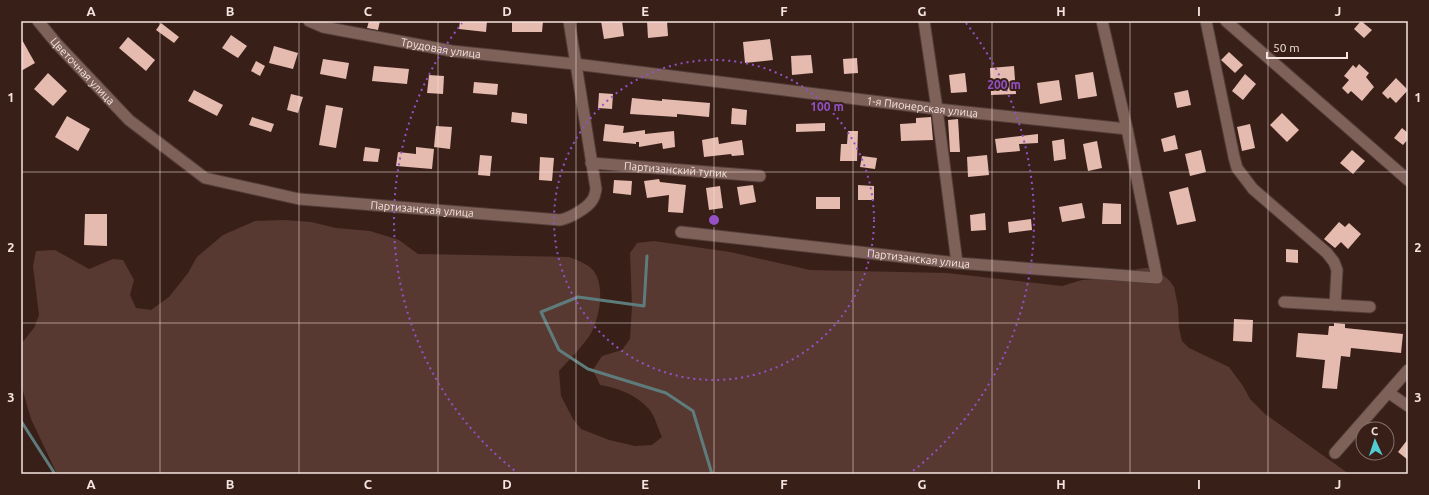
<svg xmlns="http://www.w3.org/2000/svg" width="1429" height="495" viewBox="0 0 1429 495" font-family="Ubuntu,sans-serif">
	<rect width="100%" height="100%" fill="#382019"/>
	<path fill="#583931" d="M284,220L311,222L336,228L370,231L399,240L418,254L569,257C577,260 591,265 595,273C605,289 599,320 590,335C583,346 568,361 559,371L561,396L573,419L581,429L609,440L635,446L652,445L662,437C658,429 655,416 649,409C635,394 618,388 600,385L593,370L602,356L622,350L630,339L632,306L630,253L637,243L654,241L730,252L810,270L947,273L1062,286L1082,280L1105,279L1123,275L1137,269L1146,268L1155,269L1169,280L1174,287L1178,306L1179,328L1182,341L1189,348L1229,367L1243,386L1250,399L1265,414L1349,474H57L31,419L21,384V344L34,328L39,315L33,266L36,251L55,250L89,269L113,259L123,260L134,280L130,295L136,308L151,310L169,297L188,273L197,257L223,235L255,221Z"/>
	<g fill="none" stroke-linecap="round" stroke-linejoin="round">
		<g stroke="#5e7c7c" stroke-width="3">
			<polyline points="647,256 644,306 578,297 541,312 559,350 588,369 666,393 693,411 712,474"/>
			<polyline points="21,421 55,474"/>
		</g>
	</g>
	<g fill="#e5baaf">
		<polygon points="369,21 380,21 378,30 367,28"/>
		<polygon points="460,21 487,21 486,32 459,29"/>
		<polygon points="512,21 543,21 542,32 512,32"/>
		<polygon points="601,21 622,21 624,36 604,39"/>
		<polygon points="647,21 667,21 668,36 648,38"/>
		<polygon points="1361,21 1372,30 1364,38 1354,29"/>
		<polygon points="161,23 179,37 174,43 156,30"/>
		<polygon points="231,35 247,46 238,58 222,48"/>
		<polygon points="128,37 155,60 146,71 119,48"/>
		<polygon points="21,38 35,63 21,71"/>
		<polygon points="770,39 773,60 745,63 743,42"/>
		<polygon points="274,46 298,53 293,69 269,63"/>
		<polygon points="1229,52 1243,65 1235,73 1221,60"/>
		<polygon points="811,55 813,73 792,75 791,56"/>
		<polygon points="857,58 858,73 844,74 843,59"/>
		<polygon points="323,59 349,63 346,79 320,74"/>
		<polygon points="256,61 265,66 260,76 251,71"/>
		<polygon points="1359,64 1369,73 1366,77 1374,87 1362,101 1351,91 1348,94 1342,88 1349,80 1344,76 1353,65 1356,68"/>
		<polygon points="374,66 409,69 407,84 372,81"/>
		<polygon points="1014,66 1016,94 991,95 990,68"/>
		<polygon points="1093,72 1097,96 1078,99 1075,75"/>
		<polygon points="48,73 67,91 53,106 34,89"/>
		<polygon points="965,73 967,92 951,93 949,75"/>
		<polygon points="1245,74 1256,84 1243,100 1232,91"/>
		<polygon points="429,75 444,76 443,94 427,93"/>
		<polygon points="1396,78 1408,90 1396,103 1390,97 1388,99 1382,93"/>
		<polygon points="1059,80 1062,100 1040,104 1037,83"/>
		<polygon points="474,82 498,84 497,95 473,93"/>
		<polygon points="194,90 223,105 217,116 188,101"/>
		<polygon points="1188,90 1191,105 1177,108 1174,93"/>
		<polygon points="599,93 613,94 612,109 598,108"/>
		<polygon points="291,94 303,97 298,113 287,110"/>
		<polygon points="632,98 662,101 662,99 710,103 709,117 677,114 677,117 630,114"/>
		<polygon points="326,105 343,108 336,148 319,145"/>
		<polygon points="732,108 747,110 746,125 731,124"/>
		<polygon points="512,112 527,114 527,124 511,122"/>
		<polygon points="1282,113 1299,130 1287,142 1270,125"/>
		<polygon points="67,116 90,129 78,151 55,137"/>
		<polygon points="252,117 274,124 271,132 249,125"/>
		<polygon points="931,117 933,140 901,141 900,124 916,123 916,118"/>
		<polygon points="958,119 960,152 950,152 948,120"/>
		<polygon points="825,123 825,131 796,132 796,124"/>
		<polygon points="605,124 624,126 623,133 645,130 645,134 674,131 675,147 663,149 662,143 639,147 639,142 636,142 636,144 603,141"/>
		<polygon points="1250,124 1255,148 1242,151 1237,127"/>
		<polygon points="436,126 452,127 450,149 434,147"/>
		<polygon points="1402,128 1408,133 1408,139 1403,145 1394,138"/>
		<polygon points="848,131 858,131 857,161 840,161 841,144 847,144"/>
		<polygon points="1038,134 1038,143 1019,144 1020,151 997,153 995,139"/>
		<polygon points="1175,135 1178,149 1164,152 1161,139"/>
		<polygon points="718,137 719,144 742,140 744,155 732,156 731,154 704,157 702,140"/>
		<polygon points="1064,139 1066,159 1054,161 1052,141"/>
		<polygon points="1097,141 1102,168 1088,171 1083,144"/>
		<polygon points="365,147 380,149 378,162 363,161"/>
		<polygon points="416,147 434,149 432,169 396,166 398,152 416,154"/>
		<polygon points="1201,150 1206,172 1190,176 1185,154"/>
		<polygon points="1352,150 1365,161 1353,174 1340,163"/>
		<polygon points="480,155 492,156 490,176 478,175"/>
		<polygon points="987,155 989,175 968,177 967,157"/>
		<polygon points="862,156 877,158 875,169 860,167"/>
		<polygon points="540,157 554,158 552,181 539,180"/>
		<polygon points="659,179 660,182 686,185 683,213 668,212 669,195 647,198 644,181"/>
		<polygon points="614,180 632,181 631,195 613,193"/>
		<polygon points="753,185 756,202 740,205 737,187"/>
		<polygon points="858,185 874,186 874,200 858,200"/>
		<polygon points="720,186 723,208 709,210 706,188"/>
		<polygon points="1188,187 1196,221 1177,225 1169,192"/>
		<rect x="816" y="197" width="24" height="12"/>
		<polygon points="1082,203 1085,218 1062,222 1059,207"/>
		<polygon points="1103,203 1121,204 1121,224 1102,224"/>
		<polygon points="985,213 986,230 971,231 970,215"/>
		<polygon points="85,214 107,214 107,246 84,245"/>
		<polygon points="1031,219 1032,230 1009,233 1008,222"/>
		<polygon points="1339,222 1345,227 1349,223 1361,234 1348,249 1341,242 1335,248 1324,239"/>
		<polygon points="1286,249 1298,250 1298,263 1286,262"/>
		<polygon points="1234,319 1253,320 1252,342 1233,341"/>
		<polygon points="1334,323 1345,324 1345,328 1403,334 1401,353 1351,348 1350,357 1341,356 1337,389 1322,388 1325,360 1296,357 1298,333 1328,335 1329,326 1334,326"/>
		<polygon points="1408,439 1408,460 1398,452"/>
	</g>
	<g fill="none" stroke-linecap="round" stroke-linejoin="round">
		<g stroke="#533d39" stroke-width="13">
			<g id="minor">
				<path id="s1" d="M38,21L57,44L129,120L205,178L299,199L560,220C570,218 588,208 593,199C595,196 595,193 596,189L569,21"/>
				<path id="s2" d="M309,21L323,27L452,51L575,64L937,109L1127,129"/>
				<polyline points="924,21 937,109 957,263"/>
				<polyline points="1206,21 1234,157 1237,168 1253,189 1327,253 1334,262 1337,270 1335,305"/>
				<polyline points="1226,21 1408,180"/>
				<path id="s3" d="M591,163L760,176"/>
				<path id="s4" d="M681,232L957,263L1157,278L1127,129L1102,21"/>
				<polyline points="1284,302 1370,307"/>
				<polyline points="1389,393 1408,406"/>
				<polyline points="1335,453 1408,370"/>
			</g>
		</g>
		<use href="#minor" stroke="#7e6159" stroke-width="11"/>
	</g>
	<path fill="none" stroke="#f6e4e0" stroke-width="1" stroke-opacity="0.55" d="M160,21V474M299,21V474M438,21V474M576,21V474M714,21V474M853,21V474M992,21V474M1130,21V474M1268,21V474M21,172H1408M21,323H1408"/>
	<g fill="none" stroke="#9451c6" stroke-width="2" stroke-dasharray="2 4">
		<circle cx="714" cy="220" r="160"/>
		<path d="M519 474A320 320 0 0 1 462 23M966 23A320 320 0 0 1 909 474"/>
	</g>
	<g text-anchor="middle" stroke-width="4" stroke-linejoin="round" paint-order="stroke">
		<g font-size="11" fill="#f6e4e0" stroke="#382019">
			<text dy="4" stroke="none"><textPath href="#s2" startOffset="135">Трудовая улица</textPath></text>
			<text dy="4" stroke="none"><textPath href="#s1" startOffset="67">Цветочная улица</textPath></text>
			<text dy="4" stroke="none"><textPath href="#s2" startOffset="620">1-я Пионерская улица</textPath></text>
			<text dy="4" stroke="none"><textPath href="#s3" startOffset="85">Партизанский тупик</textPath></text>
			<text dy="4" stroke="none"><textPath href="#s1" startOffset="450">Партизанская улица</textPath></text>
			<text dy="4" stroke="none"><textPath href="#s4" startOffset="239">Партизанская улица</textPath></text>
		</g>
	</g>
	<circle cx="714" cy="220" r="6" fill="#9451c6" stroke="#382019" stroke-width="2"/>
	<g font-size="12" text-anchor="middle" font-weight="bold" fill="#9451c6" stroke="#382019" stroke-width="4" stroke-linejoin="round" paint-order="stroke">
		<text x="1004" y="89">200 m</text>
		<text x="827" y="111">100 m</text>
	</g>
	<rect width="1429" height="495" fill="none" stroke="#382019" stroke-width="44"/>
	<g transform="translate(1375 441) rotate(357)"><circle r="19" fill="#382019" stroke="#846e69"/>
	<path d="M0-3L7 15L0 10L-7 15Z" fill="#51ccd1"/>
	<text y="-6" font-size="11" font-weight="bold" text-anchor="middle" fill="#f6e4e0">С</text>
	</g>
	<path d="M1267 52v6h80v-6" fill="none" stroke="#f6e4e0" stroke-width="2"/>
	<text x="1273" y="52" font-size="12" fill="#f6e4e0" stroke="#382019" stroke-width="3" paint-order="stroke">50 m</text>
	<rect x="22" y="22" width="1385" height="451" fill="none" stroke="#f6e4e0" stroke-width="1.5"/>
	<g font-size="13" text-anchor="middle" font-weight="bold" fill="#f6e4e0">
		<text x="91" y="16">A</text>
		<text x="230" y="16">B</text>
		<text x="368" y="16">C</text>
		<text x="507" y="16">D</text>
		<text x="645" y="16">E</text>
		<text x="784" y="16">F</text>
		<text x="922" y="16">G</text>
		<text x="1061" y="16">H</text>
		<text x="1199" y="16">I</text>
		<text x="1338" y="16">J</text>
		<text x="11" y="102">1</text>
		<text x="1418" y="102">1</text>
		<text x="11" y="252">2</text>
		<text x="1418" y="252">2</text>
		<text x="11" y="402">3</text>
		<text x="1418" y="402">3</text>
		<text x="91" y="489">A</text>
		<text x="230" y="489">B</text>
		<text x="368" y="489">C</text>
		<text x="507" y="489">D</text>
		<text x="645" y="489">E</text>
		<text x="784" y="489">F</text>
		<text x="922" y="489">G</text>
		<text x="1061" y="489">H</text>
		<text x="1199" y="489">I</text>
		<text x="1338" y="489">J</text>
	</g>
</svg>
